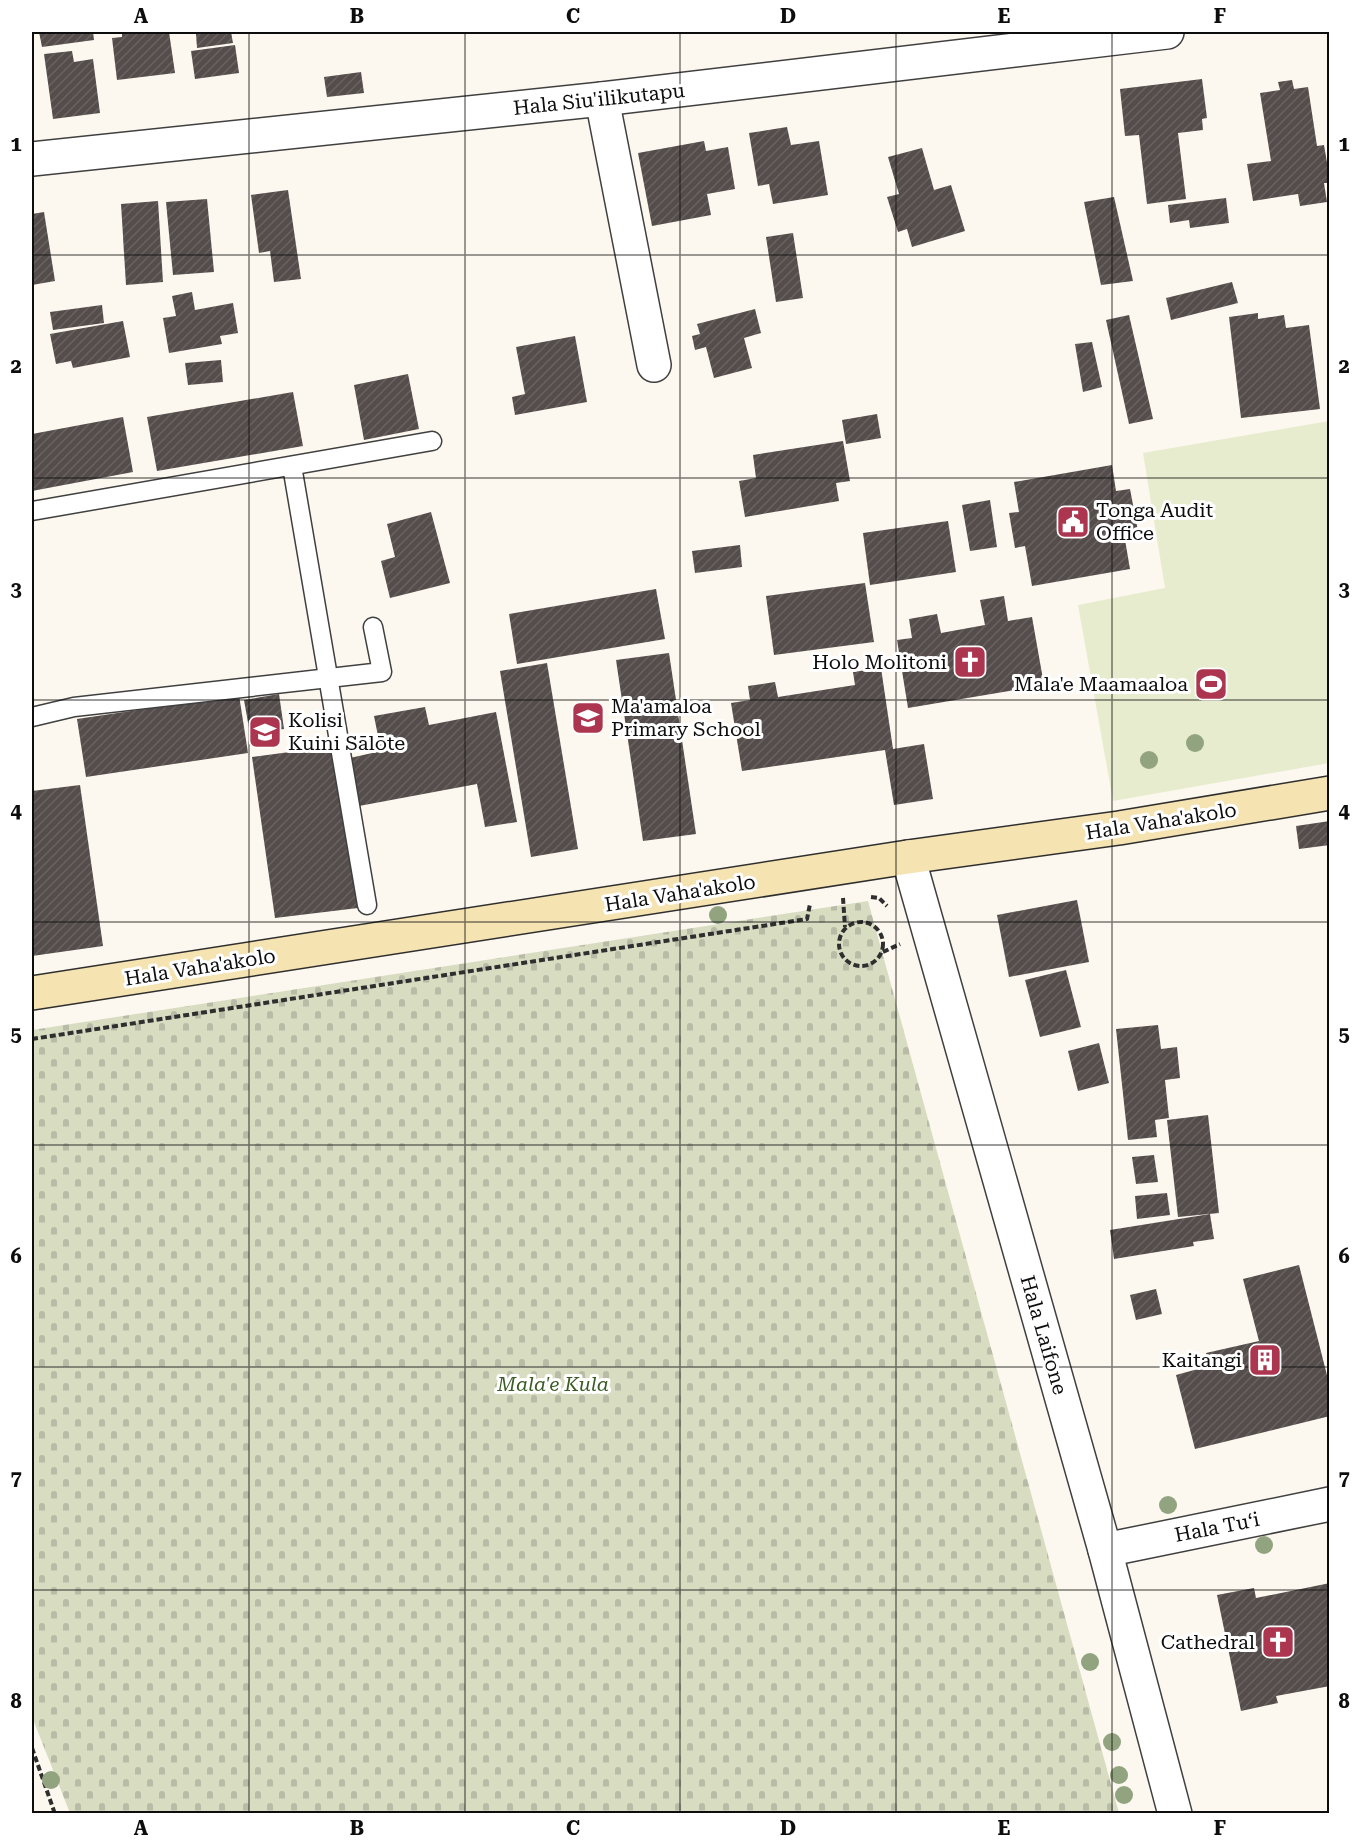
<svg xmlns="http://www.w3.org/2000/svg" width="1361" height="1845" viewBox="0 0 1361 1845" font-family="'Roboto Serif',serif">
	<defs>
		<pattern id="cemetery-stones" width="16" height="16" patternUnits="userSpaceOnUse" patternTransform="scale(1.5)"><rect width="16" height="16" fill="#d8ddc2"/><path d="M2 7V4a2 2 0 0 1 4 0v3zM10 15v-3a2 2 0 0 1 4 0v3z" fill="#b8bca6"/></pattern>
		<pattern id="building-hatch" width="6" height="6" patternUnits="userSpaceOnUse" patternTransform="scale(1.5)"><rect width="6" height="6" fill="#544d4b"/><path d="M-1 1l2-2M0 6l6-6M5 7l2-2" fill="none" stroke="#686260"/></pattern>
	</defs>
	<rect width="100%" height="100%" fill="#fdf8ef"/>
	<polygon fill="url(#cemetery-stones)" points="868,901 1119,1813 70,1813 32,1717 32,1030"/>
	<polygon fill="#e6eccd" points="1329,421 1329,763 1113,801 1078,605 1165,588 1143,453"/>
	<g fill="url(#building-hatch)">
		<polygon points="39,32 93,32 94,40 42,47"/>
		<polygon points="122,32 169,32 175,73 117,80 112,38 122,37"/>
		<polygon points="218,32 231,32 233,43 197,48 196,34"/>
		<polygon points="235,45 239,73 195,79 191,51"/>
		<polygon points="72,51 74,62 93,59 100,113 53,119 44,54"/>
		<polygon points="361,72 364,93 327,97 324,77"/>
		<polygon points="1202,79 1207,118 1202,119 1203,130 1178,133 1186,199 1147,204 1139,135 1125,136 1120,89"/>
		<polygon points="1292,80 1294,89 1308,87 1317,146 1324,145 1330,180 1330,183 1324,183 1327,202 1300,206 1298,194 1253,201 1247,164 1271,161 1260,93 1280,90 1278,82"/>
		<polygon points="787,127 791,145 819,141 828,195 773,204 769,184 758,186 749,133"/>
		<polygon points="704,141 706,151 728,147 735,189 707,194 711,215 652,226 638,153"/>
		<polygon points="922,148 934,190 951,185 965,231 912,247 907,229 898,232 887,197 899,194 888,157"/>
		<polygon points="288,190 301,279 274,282 270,251 259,253 251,195"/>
		<polygon points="1114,197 1133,281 1101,285 1084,202"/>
		<polygon points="1226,198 1229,223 1190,228 1189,220 1170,223 1168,205"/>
		<polygon points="207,199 214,272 173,275 166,202"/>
		<polygon points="158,201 163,282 126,285 121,204"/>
		<polygon points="44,212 55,281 32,285 32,214"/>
		<polygon points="793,233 803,298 776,302 766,237"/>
		<polygon points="1232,282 1238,303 1171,320 1166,298"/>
		<polygon points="192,292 195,310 233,303 238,333 220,336 222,344 169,353 163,318 176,316 172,296"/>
		<polygon points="102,305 104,323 53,330 50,312"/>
		<polygon points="755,309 761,333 744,338 752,368 714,378 706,347 695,350 692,336 700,334 697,324"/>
		<polygon points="1258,313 1258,319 1284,315 1286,328 1309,325 1320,409 1241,418 1229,317"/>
		<polygon points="1129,315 1153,419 1129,424 1106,320"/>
		<polygon points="123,321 130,357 73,368 71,361 56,364 50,334"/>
		<polygon points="575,336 587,402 515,415 512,397 525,394 516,347"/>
		<polygon points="1092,342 1102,387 1083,392 1075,344"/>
		<polygon points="221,360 223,382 188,385 185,363"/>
		<polygon points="408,374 419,429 364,440 354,385"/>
		<polygon points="293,392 303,446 157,471 147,417"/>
		<polygon points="877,414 881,438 846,444 842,420"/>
		<polygon points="123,417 133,472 32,491 32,434"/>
		<polygon points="843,441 850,481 836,483 839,501 745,517 739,481 756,478 753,455"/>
		<polygon points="1112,465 1116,491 1130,489 1138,531 1124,534 1130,569 1032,586 1025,546 1015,548 1009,513 1019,512 1014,482"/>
		<polygon points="990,500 997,547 970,551 962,505"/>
		<polygon points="431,512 450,583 390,598 381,561 395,557 387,524"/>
		<polygon points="948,521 956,572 870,585 863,533"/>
		<polygon points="740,545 742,567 695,573 692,551"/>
		<polygon points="865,583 874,642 774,655 766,596"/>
		<polygon points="656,589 665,639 517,664 509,614"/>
		<polygon points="1004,596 1008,621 1032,617 1044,685 908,708 897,640 912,638 909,619 937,614 941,633 985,625 980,600"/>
		<polygon points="669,653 696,834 643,841 616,660"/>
		<polygon points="547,663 578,849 531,857 500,671"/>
		<polygon points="881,668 893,749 924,744 933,799 894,805 885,750 742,771 731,703 750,700 748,686 775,682 778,697 855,685 853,672"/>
		<polygon points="279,694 284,729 250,734 244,700"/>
		<polygon points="239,695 248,753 86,777 77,719"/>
		<polygon points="425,707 429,725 496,712 517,822 485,827 477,784 359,806 350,758 381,751 374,716"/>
		<polygon points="335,746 358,908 275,918 252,757"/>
		<polygon points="80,785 103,946 32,956 32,791"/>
		<polygon points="1330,821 1330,845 1299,849 1296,826"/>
		<polygon points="1077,900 1089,962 1009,977 997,915"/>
		<polygon points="1066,970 1081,1027 1040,1037 1025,980"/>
		<polygon points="1158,1025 1161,1049 1177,1047 1180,1078 1165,1080 1169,1118 1155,1120 1157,1137 1128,1140 1116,1029"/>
		<polygon points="1099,1043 1109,1083 1078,1091 1068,1051"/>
		<polygon points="1208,1115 1219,1213 1178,1217 1167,1120"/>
		<polygon points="1154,1155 1158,1182 1136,1184 1132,1157"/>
		<polygon points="1167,1193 1170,1215 1137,1219 1135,1196"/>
		<polygon points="1210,1214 1214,1239 1193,1242 1194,1246 1114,1259 1110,1230"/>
		<polygon points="1299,1265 1330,1387 1330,1416 1195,1449 1176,1375 1209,1366 1206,1353 1259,1341 1243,1279"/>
		<polygon points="1156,1289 1162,1314 1136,1320 1130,1295"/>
		<polygon points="1330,1583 1330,1686 1276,1696 1278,1703 1241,1711 1217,1595 1254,1588 1256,1598"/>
	</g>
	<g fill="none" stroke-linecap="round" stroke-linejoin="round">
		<g stroke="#404040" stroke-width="21">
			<g id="service">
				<polyline points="292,466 367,905"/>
				<polyline points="32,511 432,441"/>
				<polyline points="32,717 74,707 382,672 373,627"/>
			</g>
		</g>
		<g stroke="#404040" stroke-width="36">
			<g id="minor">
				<polyline points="602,99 654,365"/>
				<polyline points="32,159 602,99 1167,32"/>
				<polyline points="1105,1550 1330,1504"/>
			</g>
		</g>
		<g stroke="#404040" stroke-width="36">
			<polyline id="tertiary" points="908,857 1105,1550 1175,1814"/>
		</g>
		<g stroke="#2f2f2f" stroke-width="36">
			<polyline id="secondary" points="32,993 908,857 1119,828 1330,793"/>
		</g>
		<g stroke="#2f2f2f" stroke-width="4" stroke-dasharray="6 3" stroke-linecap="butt">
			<polyline points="871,897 879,898 887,906"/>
			<polyline points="843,898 845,927"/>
			<circle cx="861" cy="944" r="22"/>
			<polyline points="883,952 900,944"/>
			<polyline points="32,1039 807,919 810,904"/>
			<polyline points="32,1748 55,1814"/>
		</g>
		<use href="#service" stroke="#fff" stroke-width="18"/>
		<use href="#minor" stroke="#fff" stroke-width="33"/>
		<use href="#tertiary" stroke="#fff" stroke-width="33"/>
		<use href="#secondary" stroke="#f5e3b2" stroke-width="33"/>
	</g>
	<g fill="#92a380">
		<circle cx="1195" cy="743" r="9"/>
		<circle cx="1149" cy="760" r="9"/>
		<circle cx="718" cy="915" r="9"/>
		<circle cx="1168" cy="1505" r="9"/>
		<circle cx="1264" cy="1545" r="9"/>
		<circle cx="1090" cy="1662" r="9"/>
		<circle cx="1112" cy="1742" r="9"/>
		<circle cx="1119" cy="1775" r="9"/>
		<circle cx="51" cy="1780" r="9"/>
		<circle cx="1124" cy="1795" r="9"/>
	</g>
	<path fill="none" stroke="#0d0d0d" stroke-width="1.5" stroke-opacity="0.55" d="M249,32V1814M465,32V1814M680,32V1814M896,32V1814M1112,32V1814M32,255H1330M32,478H1330M32,700H1330M32,922H1330M32,1145H1330M32,1367H1330M32,1590H1330"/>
	<defs>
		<g id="civic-square" transform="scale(1.725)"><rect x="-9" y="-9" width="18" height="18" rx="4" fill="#ac364f" stroke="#fff"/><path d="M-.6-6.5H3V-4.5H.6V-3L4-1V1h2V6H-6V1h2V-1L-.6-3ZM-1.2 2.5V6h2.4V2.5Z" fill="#fff"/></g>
		<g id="church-square" transform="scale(1.725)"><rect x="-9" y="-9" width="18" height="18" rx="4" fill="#ac364f" stroke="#fff"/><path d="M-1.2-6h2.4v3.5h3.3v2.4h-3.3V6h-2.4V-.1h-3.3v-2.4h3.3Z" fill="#fff"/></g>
		<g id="stadium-square" transform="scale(1.725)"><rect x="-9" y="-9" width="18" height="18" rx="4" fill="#ac364f" stroke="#fff"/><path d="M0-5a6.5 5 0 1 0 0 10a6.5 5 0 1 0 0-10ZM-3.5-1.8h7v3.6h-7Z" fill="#fff"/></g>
		<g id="school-square" transform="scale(1.725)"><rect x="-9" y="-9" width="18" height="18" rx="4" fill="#ac364f" stroke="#fff"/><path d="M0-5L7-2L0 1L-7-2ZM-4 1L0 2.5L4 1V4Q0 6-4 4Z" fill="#fff"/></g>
		<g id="building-square" transform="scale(1.725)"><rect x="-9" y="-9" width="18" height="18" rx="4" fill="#ac364f" stroke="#fff"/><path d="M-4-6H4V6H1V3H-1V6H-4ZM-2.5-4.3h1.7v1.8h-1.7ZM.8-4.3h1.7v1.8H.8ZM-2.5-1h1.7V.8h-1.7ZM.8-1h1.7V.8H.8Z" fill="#fff"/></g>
	</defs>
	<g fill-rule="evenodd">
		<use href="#civic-square" x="1073" y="522"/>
		<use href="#church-square" x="970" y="662"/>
		<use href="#stadium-square" x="1211" y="684"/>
		<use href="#school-square" x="588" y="718"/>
		<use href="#school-square" x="265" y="732"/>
		<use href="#building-square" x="1265" y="1360"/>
		<use href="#church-square" x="1278" y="1642"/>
	</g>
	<g text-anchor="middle" stroke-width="6" stroke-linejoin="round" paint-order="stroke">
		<g font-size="20" fill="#0d0d0d" stroke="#fff">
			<text transform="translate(599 99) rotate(-6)" y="7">Hala Siu'ilikutapu</text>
			<text transform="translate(1161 821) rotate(-9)" y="7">Hala Vaha'akolo</text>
			<text transform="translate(680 893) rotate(-9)" y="7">Hala Vaha'akolo</text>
			<text transform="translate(200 967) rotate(-9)" y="7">Hala Vaha'akolo</text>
			<text transform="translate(1044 1335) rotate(74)" y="7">Hala Laifone</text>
			<text transform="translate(1217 1527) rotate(-11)" y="7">Hala Tuʻi</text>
		</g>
		<g font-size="20" fill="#0d0d0d" stroke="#fff" text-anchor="end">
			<text x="1096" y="517" text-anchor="start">Tonga Audit<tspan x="1096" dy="23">Office</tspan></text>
			<text x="947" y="669">Holo Molitoni</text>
			<text x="1188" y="691">Mala'e Maamaaloa</text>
			<text x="611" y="713" text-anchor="start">Ma'amaloa<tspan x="611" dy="23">Primary School</tspan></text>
			<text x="288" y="727" text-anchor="start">Kolisi<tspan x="288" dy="23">Kuini Sālōte</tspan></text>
			<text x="1242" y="1367">Kaitangi</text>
			<text x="1255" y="1649">Cathedral</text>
		</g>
		<g font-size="20" font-style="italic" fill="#3a5d25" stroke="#fff">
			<text x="553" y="1391">Mala'e Kula</text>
		</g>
	</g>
	<rect width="1361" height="1845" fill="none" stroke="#ffffff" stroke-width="66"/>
	<rect x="33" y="33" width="1295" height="1779" fill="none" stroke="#0d0d0d" stroke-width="2"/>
	<g font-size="20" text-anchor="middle" font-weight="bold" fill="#0d0d0d">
		<text x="141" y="23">A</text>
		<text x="357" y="23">B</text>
		<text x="573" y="23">C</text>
		<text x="788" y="23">D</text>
		<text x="1004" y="23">E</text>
		<text x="1220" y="23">F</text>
		<text x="16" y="151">1</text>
		<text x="1344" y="151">1</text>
		<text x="16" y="373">2</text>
		<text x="1344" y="373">2</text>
		<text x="16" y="596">3</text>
		<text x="1344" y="596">3</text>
		<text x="16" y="818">4</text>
		<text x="1344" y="818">4</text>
		<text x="16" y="1041">5</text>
		<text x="1344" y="1041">5</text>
		<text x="16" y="1263">6</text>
		<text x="1344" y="1263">6</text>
		<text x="16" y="1485">7</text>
		<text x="1344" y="1485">7</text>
		<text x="16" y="1708">8</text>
		<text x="1344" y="1708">8</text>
		<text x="141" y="1835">A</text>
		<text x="357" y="1835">B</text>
		<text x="573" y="1835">C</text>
		<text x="788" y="1835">D</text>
		<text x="1004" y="1835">E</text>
		<text x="1220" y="1835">F</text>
	</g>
</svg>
